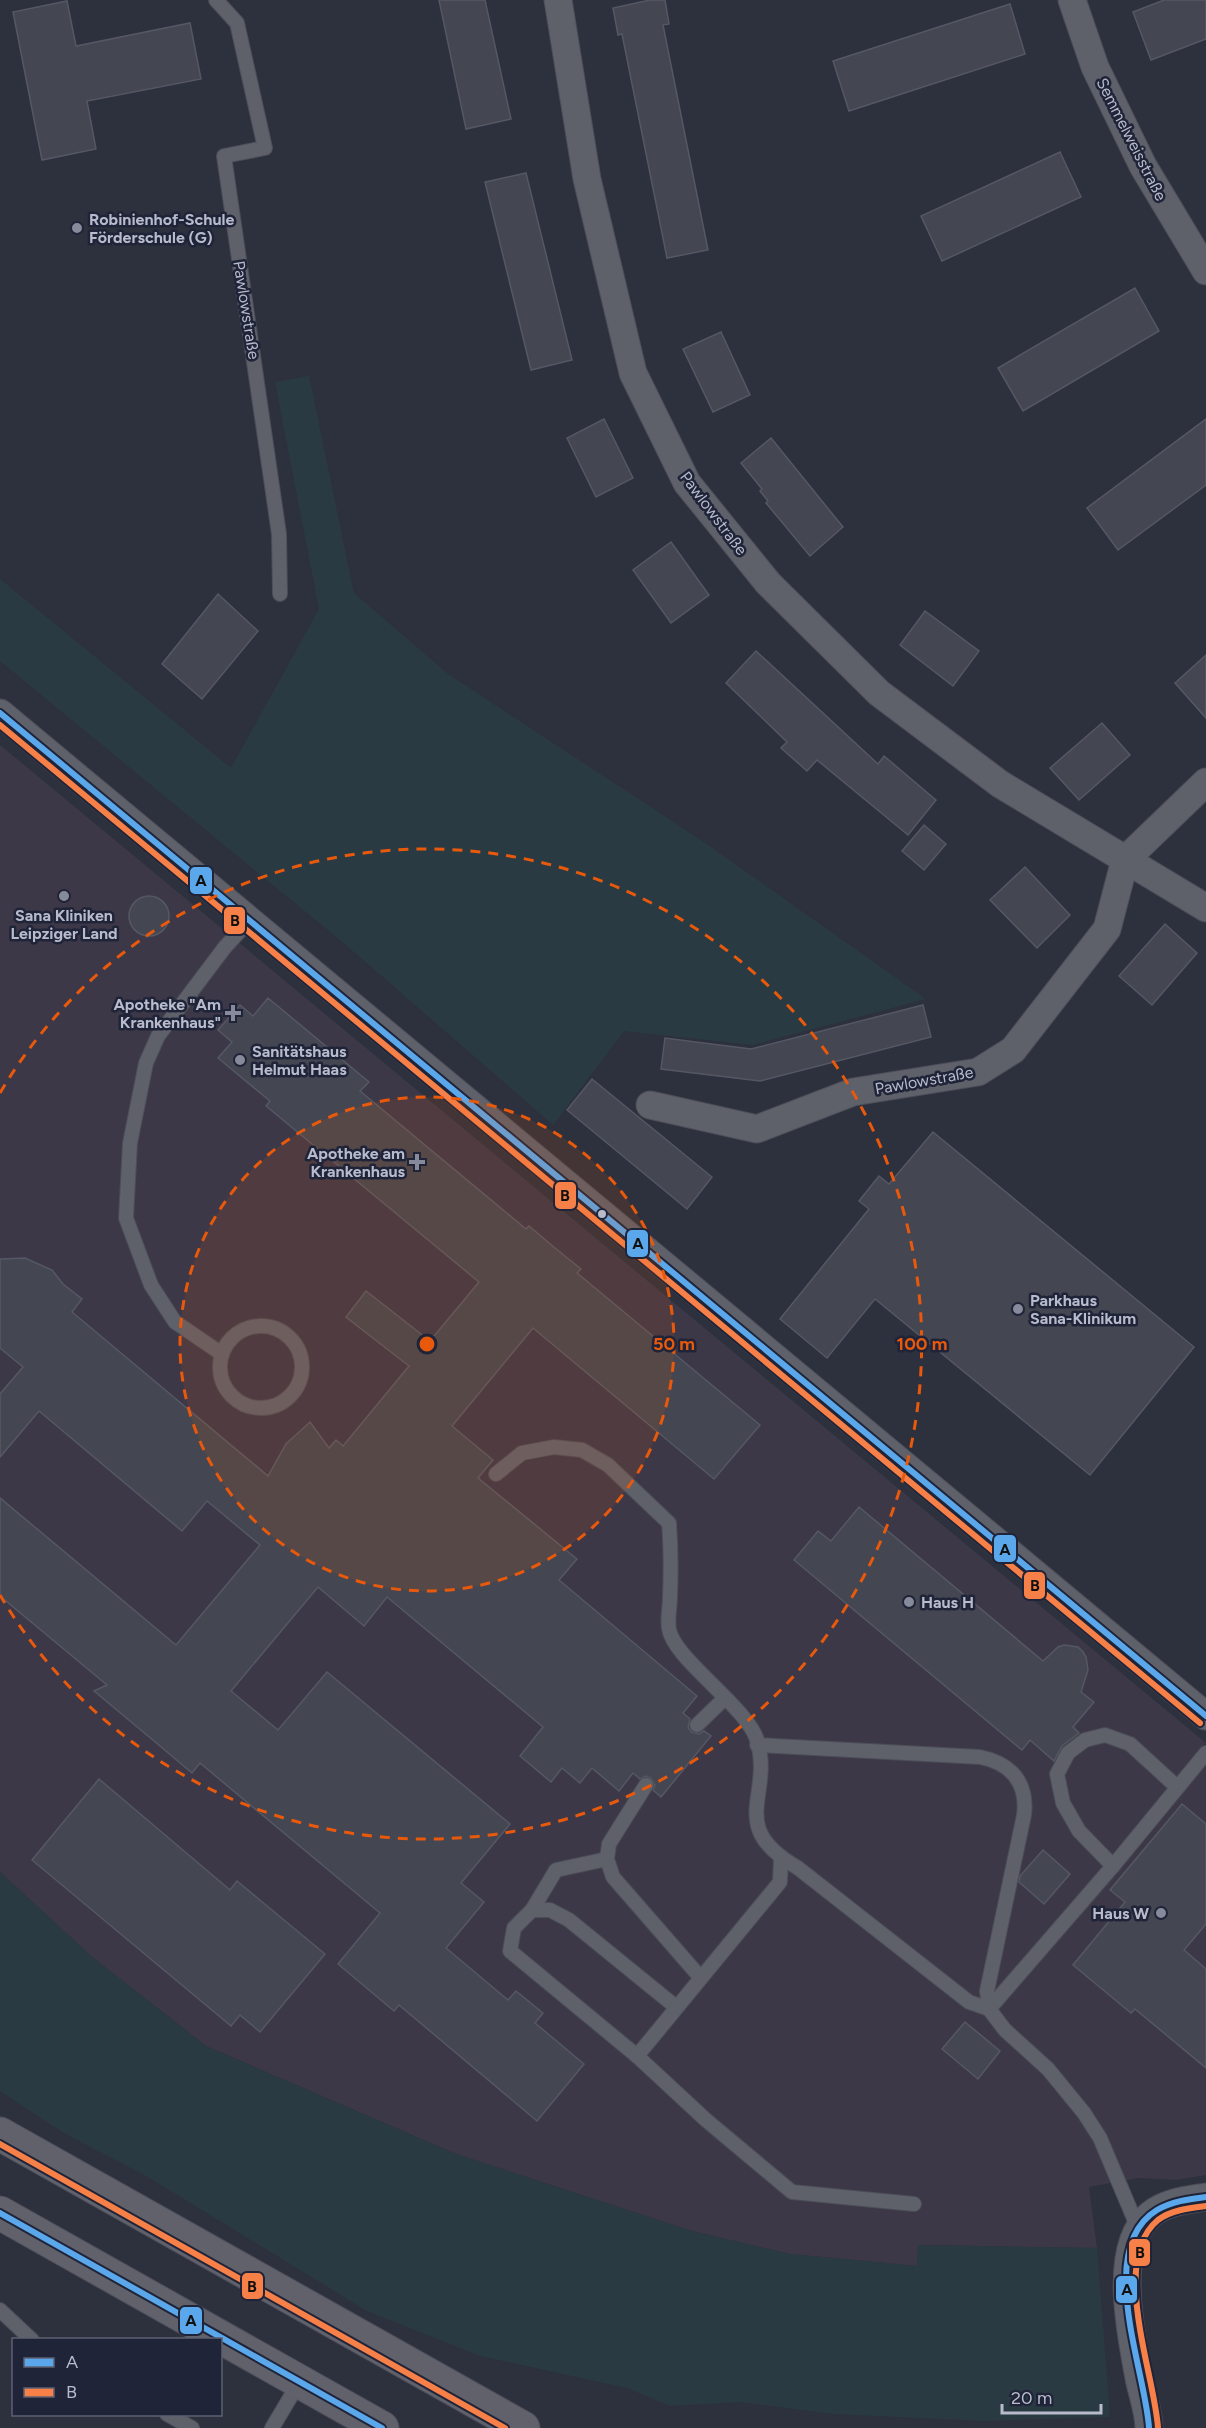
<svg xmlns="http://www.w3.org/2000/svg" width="1206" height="2428" viewBox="0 0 1206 2428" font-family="Figtree,sans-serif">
	<rect width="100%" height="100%" fill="#2d303d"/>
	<polygon fill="#3c3848" points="0,745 1206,1743 1202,1748 1206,1751 1206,2175 1176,2180 1138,2178 1089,2187 1097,2248 919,2245 917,2266 790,2254 692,2231 456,2154 206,2046 92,1957 0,1872"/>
	<g fill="#2a3a43">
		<polygon points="309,376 354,593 448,674 704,842 926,999 753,1045 624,1031 553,1125 346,945 0,661 0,579 231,768 319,609 275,382"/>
		<polygon points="0,1872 92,1957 206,2046 349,2108 456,2154 692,2231 790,2254 917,2266 918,2245 1097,2248 1110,2417 983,2421 834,2414 740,2402 670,2406 627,2388 480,2356 367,2311 148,2177 64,2133 0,2091"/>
	</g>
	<g fill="#444651" stroke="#555864" stroke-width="1.5">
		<polygon points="439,0 485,0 511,119 466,129"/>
		<polygon points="650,0 665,0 669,24 663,25 708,250 667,258 622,34 618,35 613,8"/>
		<polygon points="1164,0 1206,0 1206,39 1151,60 1133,12"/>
		<polygon points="67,1 76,46 190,23 201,79 87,101 96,149 42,160 13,12"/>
		<polygon points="1010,4 1025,54 849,111 833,61"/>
		<polygon points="1060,152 1081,197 942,261 921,216"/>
		<polygon points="526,173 572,360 531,370 485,182"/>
		<polygon points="1135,288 1159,331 1023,411 998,368"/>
		<polygon points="721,332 750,395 713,412 683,349"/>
		<polygon points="604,419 633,478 596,497 567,438"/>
		<polygon points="1206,419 1206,485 1118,550 1087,508"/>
		<polygon points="771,438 843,527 810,556 766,503 768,501 760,491 762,489 741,463"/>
		<polygon points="671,542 709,595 671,623 633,570"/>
		<polygon points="218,594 258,631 202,699 162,664"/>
		<polygon points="925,611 979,651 953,686 900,645"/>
		<polygon points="756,651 878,764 884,756 936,800 908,835 817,760 807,771 781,748 787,742 726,683"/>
		<polygon points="1206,655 1206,718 1175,683"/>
		<polygon points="1102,723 1130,755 1079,800 1050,768"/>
		<polygon points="924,825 946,844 924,870 902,851"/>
		<polygon points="1025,867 1070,915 1037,948 990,900"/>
		<circle cx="149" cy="916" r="20"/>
		<polygon points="1165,924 1197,953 1152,1005 1119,976"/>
		<polygon points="268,998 369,1082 360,1091 526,1229 529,1226 555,1248 581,1269 577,1273 760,1425 714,1479 533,1328 452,1426 493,1460 478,1478 577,1559 559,1580 697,1696 683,1713 690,1719 688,1727 691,1732 699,1734 704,1731 711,1736 661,1797 653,1790 655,1785 651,1778 646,1776 640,1779 633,1773 619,1791 592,1768 580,1783 562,1768 551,1782 520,1756 543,1727 387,1597 364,1626 318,1587 231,1691 278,1730 327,1672 510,1824 461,1883 484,1902 446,1948 508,2000 516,1991 543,2013 535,2023 584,2064 537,2121 399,2005 394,2011 338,1964 380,1913 200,1763 192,1773 154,1741 94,1691 107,1685 0,1596 0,1498 176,1645 260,1545 207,1501 182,1531 39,1411 0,1457 0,1394 23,1367 0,1348 0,1259 25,1258 52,1270 63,1284 82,1299 72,1312 268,1476 286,1444 310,1422 329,1448 336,1440 343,1446 409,1366 346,1317 366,1291 430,1341 479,1282 266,1106 270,1101 218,1058 232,1042 218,1030 240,1005 253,1016"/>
		<polygon points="923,1005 931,1037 760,1081 661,1069 665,1038 751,1049"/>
		<polygon points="592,1079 712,1177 687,1209 567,1110"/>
		<polygon points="933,1132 1194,1347 1090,1475 875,1299 827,1358 780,1319 869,1209 859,1201 879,1176 889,1184"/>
		<polygon points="859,1507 1043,1661 1058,1647 1064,1645 1078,1647 1083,1652 1086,1657 1088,1670 1081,1692 1094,1702 1073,1727 1079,1733 1062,1746 1054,1761 1030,1740 1022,1750 794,1560 818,1531 831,1541"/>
		<polygon points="99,1779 230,1890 237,1881 325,1954 260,2032 240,2015 231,2026 32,1860"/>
		<polygon points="1182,1804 1206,1824 1206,1924 1184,1950 1206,1969 1206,2068 1135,2009 1131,2013 1073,1965 1125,1902 1110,1890"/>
		<polygon points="1043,1850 1070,1874 1044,1904 1019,1882 1020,1876"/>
		<polygon points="965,2022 1000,2051 978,2079 942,2049"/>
	</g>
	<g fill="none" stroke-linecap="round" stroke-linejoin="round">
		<g stroke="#4b4d57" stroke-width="16">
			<g id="service">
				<polyline points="216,0 237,23 265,148 224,156 279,534 280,594"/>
				<circle cx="261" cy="1367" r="41"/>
				<polyline points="222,1354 175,1322 151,1285 126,1218 130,1143 146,1063 158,1036 225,947 250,920"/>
				<path d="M496,1474L522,1453L554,1447L582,1450L608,1465L669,1523C671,1548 671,1572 670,1597C670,1607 667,1619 669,1629C673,1658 747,1707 757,1740C774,1796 725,1826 798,1868L969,2002L989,2009L1113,1866L1206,1753"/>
				<polyline points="697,1725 725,1698"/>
				<path d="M757,1745L980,1757C1011,1763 1028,1783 1024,1815L987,1991L989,2009L1005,2030L1048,2069L1084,2113L1100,2138L1138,2228"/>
				<polyline points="646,1785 609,1844 607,1859 613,1877 700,1977"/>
				<polyline points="1113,1866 1079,1831 1063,1803 1057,1774 1068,1753 1085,1740 1105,1735 1130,1744 1177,1787"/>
				<polyline points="532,1910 556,1870 607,1859"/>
				<polyline points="676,2007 569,1920 550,1910 532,1910 514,1928 510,1951 637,2056 706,2120 792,2192 914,2204"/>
				<polyline points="637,2056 780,1882 781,1858"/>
				<polyline points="0,2310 32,2340"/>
				<polyline points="167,2414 192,2428"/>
				<polyline points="272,2428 300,2381"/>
			</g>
		</g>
		<g stroke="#4b4d57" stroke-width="29">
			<g id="minor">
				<polyline points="558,0 587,179 633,373 687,483 768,583 879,693 1000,784 1206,908"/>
				<polyline points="1072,0 1095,67 1143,166 1206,271"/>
				<polyline points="0,713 1206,1716"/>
				<polyline points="650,1105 757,1129 853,1092 978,1072 1013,1050 1107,929 1125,860 1206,782"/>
				<path d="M1149,2428C1149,2412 1142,2394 1139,2378C1131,2335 1112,2247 1150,2215C1165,2202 1187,2200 1206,2197"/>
			</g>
		</g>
		<g stroke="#4b4d59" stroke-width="35">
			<g id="primary">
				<polyline points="0,2134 523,2428"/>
				<polyline points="0,2213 382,2428"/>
			</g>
		</g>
		<use href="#service" stroke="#5e606a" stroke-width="14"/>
		<use href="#minor" stroke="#5e606a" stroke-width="27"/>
		<use href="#primary" stroke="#60616b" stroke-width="33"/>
		<g stroke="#202438" stroke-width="10">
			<g id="bus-1">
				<polyline points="0,713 1206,1716"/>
				<polyline points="0,2213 382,2428"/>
				<path d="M1149,2428C1146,2372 1094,2248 1157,2210C1172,2201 1190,2199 1206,2197"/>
			</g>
		</g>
		<g stroke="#202438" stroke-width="10">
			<g id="bus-2">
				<polyline points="0,725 1200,1723"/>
				<polyline points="0,2144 505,2428"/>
				<path d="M1158,2428C1155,2376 1109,2260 1158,2220C1171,2210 1190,2208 1206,2206"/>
			</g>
		</g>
		<use href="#bus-1" stroke="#5aa8eb" stroke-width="6"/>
		<use href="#bus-2" stroke="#f78048" stroke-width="6"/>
	</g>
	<circle cx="427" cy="1344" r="247" fill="#e8590c" fill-opacity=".12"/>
	<g fill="none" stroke="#e8590c" stroke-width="3" stroke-dasharray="10 8">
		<circle cx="427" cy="1344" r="247"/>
		<path d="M0 1093A495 495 0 1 1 0 1595"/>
	</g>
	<g fill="#878a9a" stroke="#202438" stroke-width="2">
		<circle cx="77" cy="228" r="6"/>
		<circle cx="64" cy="896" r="6"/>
		<path d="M230 1004h6v6h6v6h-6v6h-6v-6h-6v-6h6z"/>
		<circle cx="240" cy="1060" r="6"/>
		<path d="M414 1153h6v6h6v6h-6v6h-6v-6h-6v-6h6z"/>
		<circle cx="1018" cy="1309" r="6"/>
		<circle cx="909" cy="1602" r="6"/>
		<circle cx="1161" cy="1913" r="6"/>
	</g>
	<circle fill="#b8bbcc" stroke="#202438" stroke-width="2" cx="602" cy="1214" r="5"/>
	<g text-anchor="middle" stroke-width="5" stroke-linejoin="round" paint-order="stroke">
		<g font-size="16" fill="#b8bbcc" stroke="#202438">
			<text transform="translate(1132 139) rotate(63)" y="6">Semmelweisstraße</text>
			<text transform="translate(247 310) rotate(81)" y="6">Pawlowstraße</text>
			<text transform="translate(714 513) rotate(53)" y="6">Pawlowstraße</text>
			<text transform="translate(924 1080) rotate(-10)" y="6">Pawlowstraße</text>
		</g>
		<g font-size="16" font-weight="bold" fill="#b8bbcc" stroke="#202438" text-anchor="start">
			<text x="89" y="225">Robinienhof-Schule<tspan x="89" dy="18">Förderschule (G)</tspan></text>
			<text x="64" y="921" text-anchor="middle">Sana Kliniken<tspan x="64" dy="18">Leipziger Land</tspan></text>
			<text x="221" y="1010" text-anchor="end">Apotheke "Am<tspan x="221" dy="18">Krankenhaus"</tspan></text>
			<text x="252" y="1057">Sanitätshaus<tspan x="252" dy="18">Helmut Haas</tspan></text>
			<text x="405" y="1159" text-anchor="end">Apotheke am<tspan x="405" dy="18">Krankenhaus</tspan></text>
			<text x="1030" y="1306">Parkhaus<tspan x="1030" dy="18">Sana-Klinikum</tspan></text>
			<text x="921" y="1608">Haus H</text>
			<text x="1149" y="1919" text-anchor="end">Haus W</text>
		</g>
	</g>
	<circle cx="427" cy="1344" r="9" fill="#e8590c" stroke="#202438" stroke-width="3"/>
	<g font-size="18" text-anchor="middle" font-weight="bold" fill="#e8590c" stroke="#202438" stroke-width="5" stroke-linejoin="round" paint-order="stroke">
		<text x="674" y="1350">50 m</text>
		<text x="922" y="1350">100 m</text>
	</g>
	<g stroke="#202438" stroke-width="2">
		<rect x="189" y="866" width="24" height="29" rx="6" fill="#5aa8eb"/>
		<rect x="223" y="906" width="23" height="29" rx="6" fill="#f78048"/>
		<rect x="554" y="1181" width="23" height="29" rx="6" fill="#f78048"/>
		<rect x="626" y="1229" width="23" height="29" rx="6" fill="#5aa8eb"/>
		<rect x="993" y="1534" width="24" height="29" rx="6" fill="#5aa8eb"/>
		<rect x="1023" y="1571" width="23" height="29" rx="6" fill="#f78048"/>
		<rect x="1128" y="2238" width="23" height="29" rx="6" fill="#f78048"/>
		<rect x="241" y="2272" width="23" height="28" rx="6" fill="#f78048"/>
		<rect x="1115" y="2275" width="23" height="29" rx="6" fill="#5aa8eb"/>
		<rect x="179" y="2306" width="24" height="29" rx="6" fill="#5aa8eb"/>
	</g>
	<g font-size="16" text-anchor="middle" font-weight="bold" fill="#111">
		<text x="201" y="886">A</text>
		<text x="235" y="926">B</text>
		<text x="565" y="1201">B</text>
		<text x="638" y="1249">A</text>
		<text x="1005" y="1555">A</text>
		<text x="1035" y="1591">B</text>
		<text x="1140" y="2258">B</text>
		<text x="252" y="2292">B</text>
		<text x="1127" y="2295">A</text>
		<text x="191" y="2326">A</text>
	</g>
	<rect x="12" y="2338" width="210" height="78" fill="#202438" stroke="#5d6073" stroke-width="1.5"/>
	<rect x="24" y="2358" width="30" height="9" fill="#5aa8eb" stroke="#5d6073" stroke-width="1.5"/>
	<text x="66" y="2368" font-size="18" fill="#b8bbcc">A</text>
	<rect x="24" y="2388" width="30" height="9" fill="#f78048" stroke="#5d6073" stroke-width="1.5"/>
	<text x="66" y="2398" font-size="18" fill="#b8bbcc">B</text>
	<path d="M1002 2404v9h99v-9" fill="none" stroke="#b8bbcc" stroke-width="3"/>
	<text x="1011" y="2404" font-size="18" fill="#b8bbcc" stroke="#202438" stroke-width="4.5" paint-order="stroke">20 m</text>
</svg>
